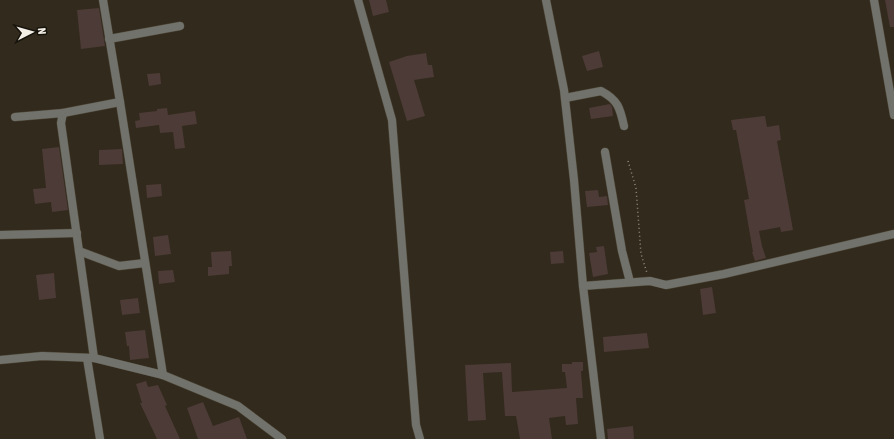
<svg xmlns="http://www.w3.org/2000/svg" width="894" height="439" viewBox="0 0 894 439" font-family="'Asap Condensed',sans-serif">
	<rect width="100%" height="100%" fill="#322a1c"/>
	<g fill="#4d3b37">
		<polygon points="369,0 386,0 389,12 373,16"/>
		<polygon points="885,0 894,0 894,27 890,27"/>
		<polygon points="99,8 105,46 81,49 77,10"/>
		<polygon points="599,51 603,67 587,71 582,56"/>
		<polygon points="426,53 428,65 432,65 434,77 414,80 425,116 407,121 389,62 407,56"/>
		<polygon points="160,73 161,84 149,86 147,74"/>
		<polygon points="610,104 612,107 613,116 591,119 589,108"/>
		<polygon points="167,108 168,115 195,111 197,124 182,126 185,148 175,149 173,132 160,133 159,125 136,128 135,121 140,120 139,113 157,111 157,109"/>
		<polygon points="765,116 767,127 779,125 781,140 777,141 793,230 781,232 780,227 759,231 762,246 766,258 755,261 752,252 753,252 744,200 749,199 736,130 733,130 731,120"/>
		<polygon points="59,147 68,210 52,212 51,202 35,204 33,189 46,188 42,149"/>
		<polygon points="122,149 123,164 99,165 99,150"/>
		<polygon points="161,184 162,196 147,198 146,185"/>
		<polygon points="598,190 599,197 607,196 608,205 587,207 585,191"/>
		<polygon points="168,235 171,254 155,256 153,237"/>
		<polygon points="604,246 608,274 593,277 589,253 597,252 596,247"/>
		<polygon points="231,251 232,266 229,266 229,274 208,276 208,267 212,267 211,252"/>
		<polygon points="563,251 564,263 551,264 550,252"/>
		<polygon points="173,270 175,282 159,284 158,271"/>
		<polygon points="54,273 56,298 39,300 36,275"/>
		<polygon points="712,287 716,313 703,315 700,289"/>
		<polygon points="138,298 140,313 122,315 120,300"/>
		<polygon points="145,330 149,358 130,360 129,346 127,346 125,332"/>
		<polygon points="647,333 649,348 604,352 603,337"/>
		<polygon points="572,362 583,362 583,371 581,371 583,398 576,398 578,424 566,425 565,416 549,418 552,439 520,439 516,416 505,416 502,372 483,373 486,420 468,421 465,365 511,363 512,392 567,388 565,372 562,372 562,364 572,364"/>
		<polygon points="146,381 148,387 158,385 167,405 165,406 180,439 157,439 140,403 142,403 136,384"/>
		<polygon points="203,402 213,426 239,417 247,439 198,439 187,408"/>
		<polygon points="633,426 634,439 608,439 607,429"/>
	</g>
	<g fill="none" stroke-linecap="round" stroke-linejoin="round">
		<g stroke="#4d4638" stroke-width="9">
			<g id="minor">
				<polyline points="103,0 120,102 163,375"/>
				<polyline points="358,0 392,120 416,425 420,439"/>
				<polyline points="546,0 564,90 574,180 583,286 601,439"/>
				<polyline points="874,0 894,115"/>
				<polyline points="109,39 180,26"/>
				<path d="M565,98L601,91C618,100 620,108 624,126"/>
				<polyline points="15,117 63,113"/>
				<polyline points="605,152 622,251 630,282"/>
				<polyline points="0,235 77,233"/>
				<polyline points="79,251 119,266 145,263"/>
				<polyline points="583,286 650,281 666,285 724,274 894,234"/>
				<polyline points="87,358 100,439"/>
				<polyline points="94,358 61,123 63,113 120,102"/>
				<polyline points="0,360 42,356 94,358 163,375 238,406 282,439"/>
			</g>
		</g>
		<polyline stroke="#938d81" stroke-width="1.5" stroke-dasharray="1 3" stroke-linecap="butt" points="628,161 636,188 641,254 647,273"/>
		<use href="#minor" stroke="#71726b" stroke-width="8"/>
	</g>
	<g transform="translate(32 32) rotate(84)" stroke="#16130d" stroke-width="3" paint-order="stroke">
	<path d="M0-3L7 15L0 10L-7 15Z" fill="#f4efe6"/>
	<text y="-6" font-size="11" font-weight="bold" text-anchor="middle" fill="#f4efe6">N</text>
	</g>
</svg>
